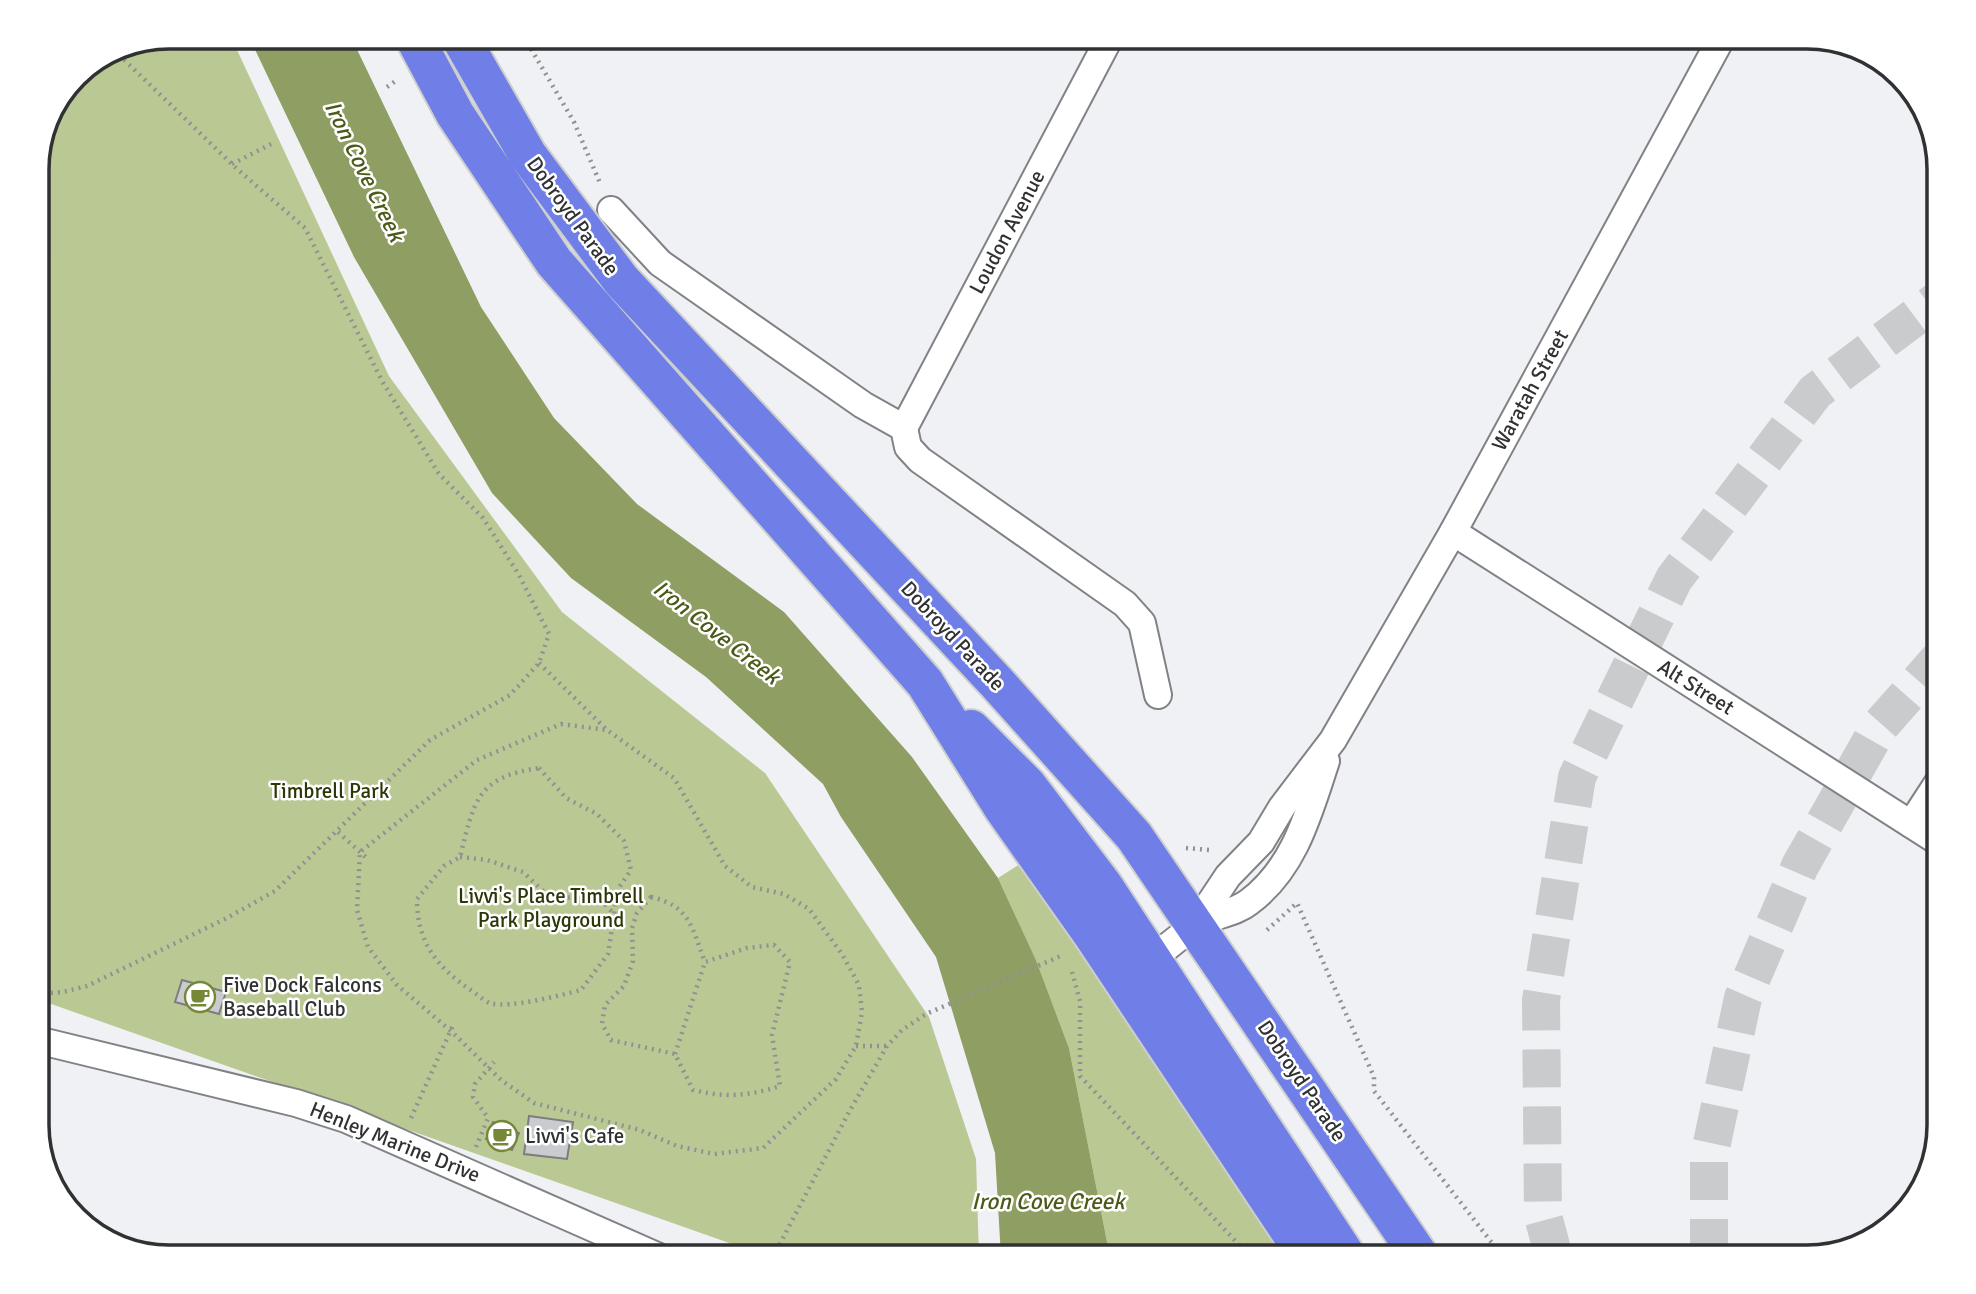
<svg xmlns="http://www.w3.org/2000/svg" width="1976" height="1294" viewBox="0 0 1976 1294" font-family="Signika,sans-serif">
	<rect width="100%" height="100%" fill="#f0f1f4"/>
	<g fill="#bac994">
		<polygon points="169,37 231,37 389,376 562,612 765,773 929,1017 976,1159 979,1257 769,1257 37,999 37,160 76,75 119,47"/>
		<polygon points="1026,860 1290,1257 1110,1257 1069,1048 1036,960 998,878"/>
	</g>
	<polygon fill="#8f9e63" points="249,37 351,37 481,307 554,418 637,504 784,612 912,757 998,878 1036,960 1069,1048 1110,1257 1001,1257 995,1153 936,957 841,817 823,784 706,677 571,578 492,493 354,257"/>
	<g fill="#cacbce" stroke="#7d7d80" stroke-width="2">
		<polygon points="182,980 226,992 219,1014 175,1002"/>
		<polygon points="529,1116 573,1122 567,1159 524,1154"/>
		<polygon points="493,1122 519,1133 512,1150 486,1139"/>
	</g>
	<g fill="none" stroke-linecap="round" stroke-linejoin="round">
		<g stroke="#cacbcd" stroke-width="38" stroke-dasharray="38 19" stroke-linecap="butt">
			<polyline points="1554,1257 1543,1216 1541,1000 1577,777 1674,579 1815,392 1939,299"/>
			<polyline points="1709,1257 1709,1157 1743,998 1800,866 1879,727 1939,659"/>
		</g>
		<g stroke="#818285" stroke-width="30">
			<g id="street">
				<polyline points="611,210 660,263 863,405 904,428 908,447 920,460 1125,604 1142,623 1158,695"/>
				<polyline points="904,428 1110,37"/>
				<polyline points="1453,532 1939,842"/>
				<polyline points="1911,824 1939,781"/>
				<polyline points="1196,924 1228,876 1261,842 1282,807 1333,740 1453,532 1722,37"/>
				<path d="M1139,970C1158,955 1175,939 1195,926C1211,915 1234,914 1249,902C1295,868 1309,812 1326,761"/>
				<polyline points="37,1040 296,1103 346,1119 659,1257"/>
			</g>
		</g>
		<g stroke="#cdcece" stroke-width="42">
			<g id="highway">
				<polyline points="414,37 455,114 554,262 925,683 1003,808 1092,934 1307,1257"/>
				<polyline points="460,37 527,154 621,280 997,683 1134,836 1420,1257"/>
				<polyline points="971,729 1027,785 1103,885 1347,1257"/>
			</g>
		</g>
		<g stroke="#909193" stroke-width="4.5" stroke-dasharray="2 5" stroke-linecap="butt">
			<polyline points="524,37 574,122 600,183"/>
			<polyline points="387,87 397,80"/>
			<polyline points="232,164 273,143"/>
			<polyline points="539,663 606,729"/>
			<polygon points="561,724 607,730 674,778 725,866 752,887 784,894 809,909 842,954 859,985 862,1012 856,1046 836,1079 763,1148 714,1154 677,1146 640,1130 534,1103 501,1080 451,1031 397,985 368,947 357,910 360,852 477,760"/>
			<path d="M539,768L566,798L597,814L624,841L631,870L618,889L608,954L581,990C561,995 509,1009 490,1003C484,1001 477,994 472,991C437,967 417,943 417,899L444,866L460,857C474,802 476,777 539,768Z"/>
			<polyline points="338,832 369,860"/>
			<polyline points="1186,848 1210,850"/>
			<polyline points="460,857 487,860 523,872 545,893 563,898 597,895 613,913"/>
			<path d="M651,897C691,906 692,929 705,962L747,948L774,945L790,962L772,1035L780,1086C749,1096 725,1098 693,1090L675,1054L611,1040L602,1024L605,1005L624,986L633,961L632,928L637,913Z"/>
			<polyline points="1267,930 1297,903 1374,1077 1374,1091 1503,1257"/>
			<polyline points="1072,972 1080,1001 1080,1076 1244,1250 1241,1257"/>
			<polyline points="37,994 63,992 87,986 225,919 275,891 430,740 510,695 539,663 549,634 519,575 483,518 439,474 382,381 305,228 236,168 114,50"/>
			<polyline points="856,1046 887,1046"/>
			<polyline points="675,1054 705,962"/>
			<polyline points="411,1118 454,1023"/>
			<polyline points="476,1147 488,1118 473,1097 475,1084 494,1062"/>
			<polyline points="773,1257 849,1112 887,1046 902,1030 926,1014 1063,955"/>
		</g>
		<use href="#street" stroke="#fff" stroke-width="26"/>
		<use href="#highway" stroke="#707fe7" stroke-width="38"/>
	</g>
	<defs>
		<g id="cafe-ring" transform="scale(1.575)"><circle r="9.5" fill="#fff" stroke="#758838" stroke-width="1.5"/><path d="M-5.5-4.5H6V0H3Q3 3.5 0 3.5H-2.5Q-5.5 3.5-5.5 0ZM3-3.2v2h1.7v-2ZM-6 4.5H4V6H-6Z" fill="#758838"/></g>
	</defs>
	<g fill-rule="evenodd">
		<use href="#cafe-ring" x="200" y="997"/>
		<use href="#cafe-ring" x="502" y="1136"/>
	</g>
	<g text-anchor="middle" stroke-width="5" stroke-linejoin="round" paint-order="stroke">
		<g font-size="21" fill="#303132" stroke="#fff">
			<text transform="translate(573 216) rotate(54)" y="7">Dobroyd Parade</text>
			<text transform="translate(1007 232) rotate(-62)" y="7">Loudon Avenue</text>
			<text transform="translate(1530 390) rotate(-61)" y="7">Waratah Street</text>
			<text transform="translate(953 636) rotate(47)" y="7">Dobroyd Parade</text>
			<text transform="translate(1696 687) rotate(32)" y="7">Alt Street</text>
			<text transform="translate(1302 1081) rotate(56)" y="7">Dobroyd Parade</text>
			<text transform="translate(395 1142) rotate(22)" y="7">Henley Marine Drive</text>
		</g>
		<g font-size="21" fill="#2c3607" stroke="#fff">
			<text x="330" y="798">Timbrell Park</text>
			<text x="551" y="903">Livvi's Place Timbrell<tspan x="551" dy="24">Park Playground</tspan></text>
		</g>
		<g font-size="21" fill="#303132" stroke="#fff" text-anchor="start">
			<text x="223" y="992">Five Dock Falcons<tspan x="223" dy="24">Baseball Club</tspan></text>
			<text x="525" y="1143">Livvi's Cafe</text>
		</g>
		<g font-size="23" font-style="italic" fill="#4c5a19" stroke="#fff">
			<text transform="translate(365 171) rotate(64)" y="8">Iron Cove Creek</text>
			<text transform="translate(717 632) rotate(38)" y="8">Iron Cove Creek</text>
			<text x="1048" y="1209">Iron Cove Creek</text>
		</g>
	</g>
	<path d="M0 0H1976V1294H0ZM169 49H1807A120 120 0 0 1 1927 169V1125A120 120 0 0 1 1807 1245H169A120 120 0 0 1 49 1125V169A120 120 0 0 1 169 49Z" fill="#fff" fill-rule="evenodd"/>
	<path fill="none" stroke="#303132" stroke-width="3.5" d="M169 49H1807A120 120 0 0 1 1927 169V1125A120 120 0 0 1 1807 1245H169A120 120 0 0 1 49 1125V169A120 120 0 0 1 169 49Z"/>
</svg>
